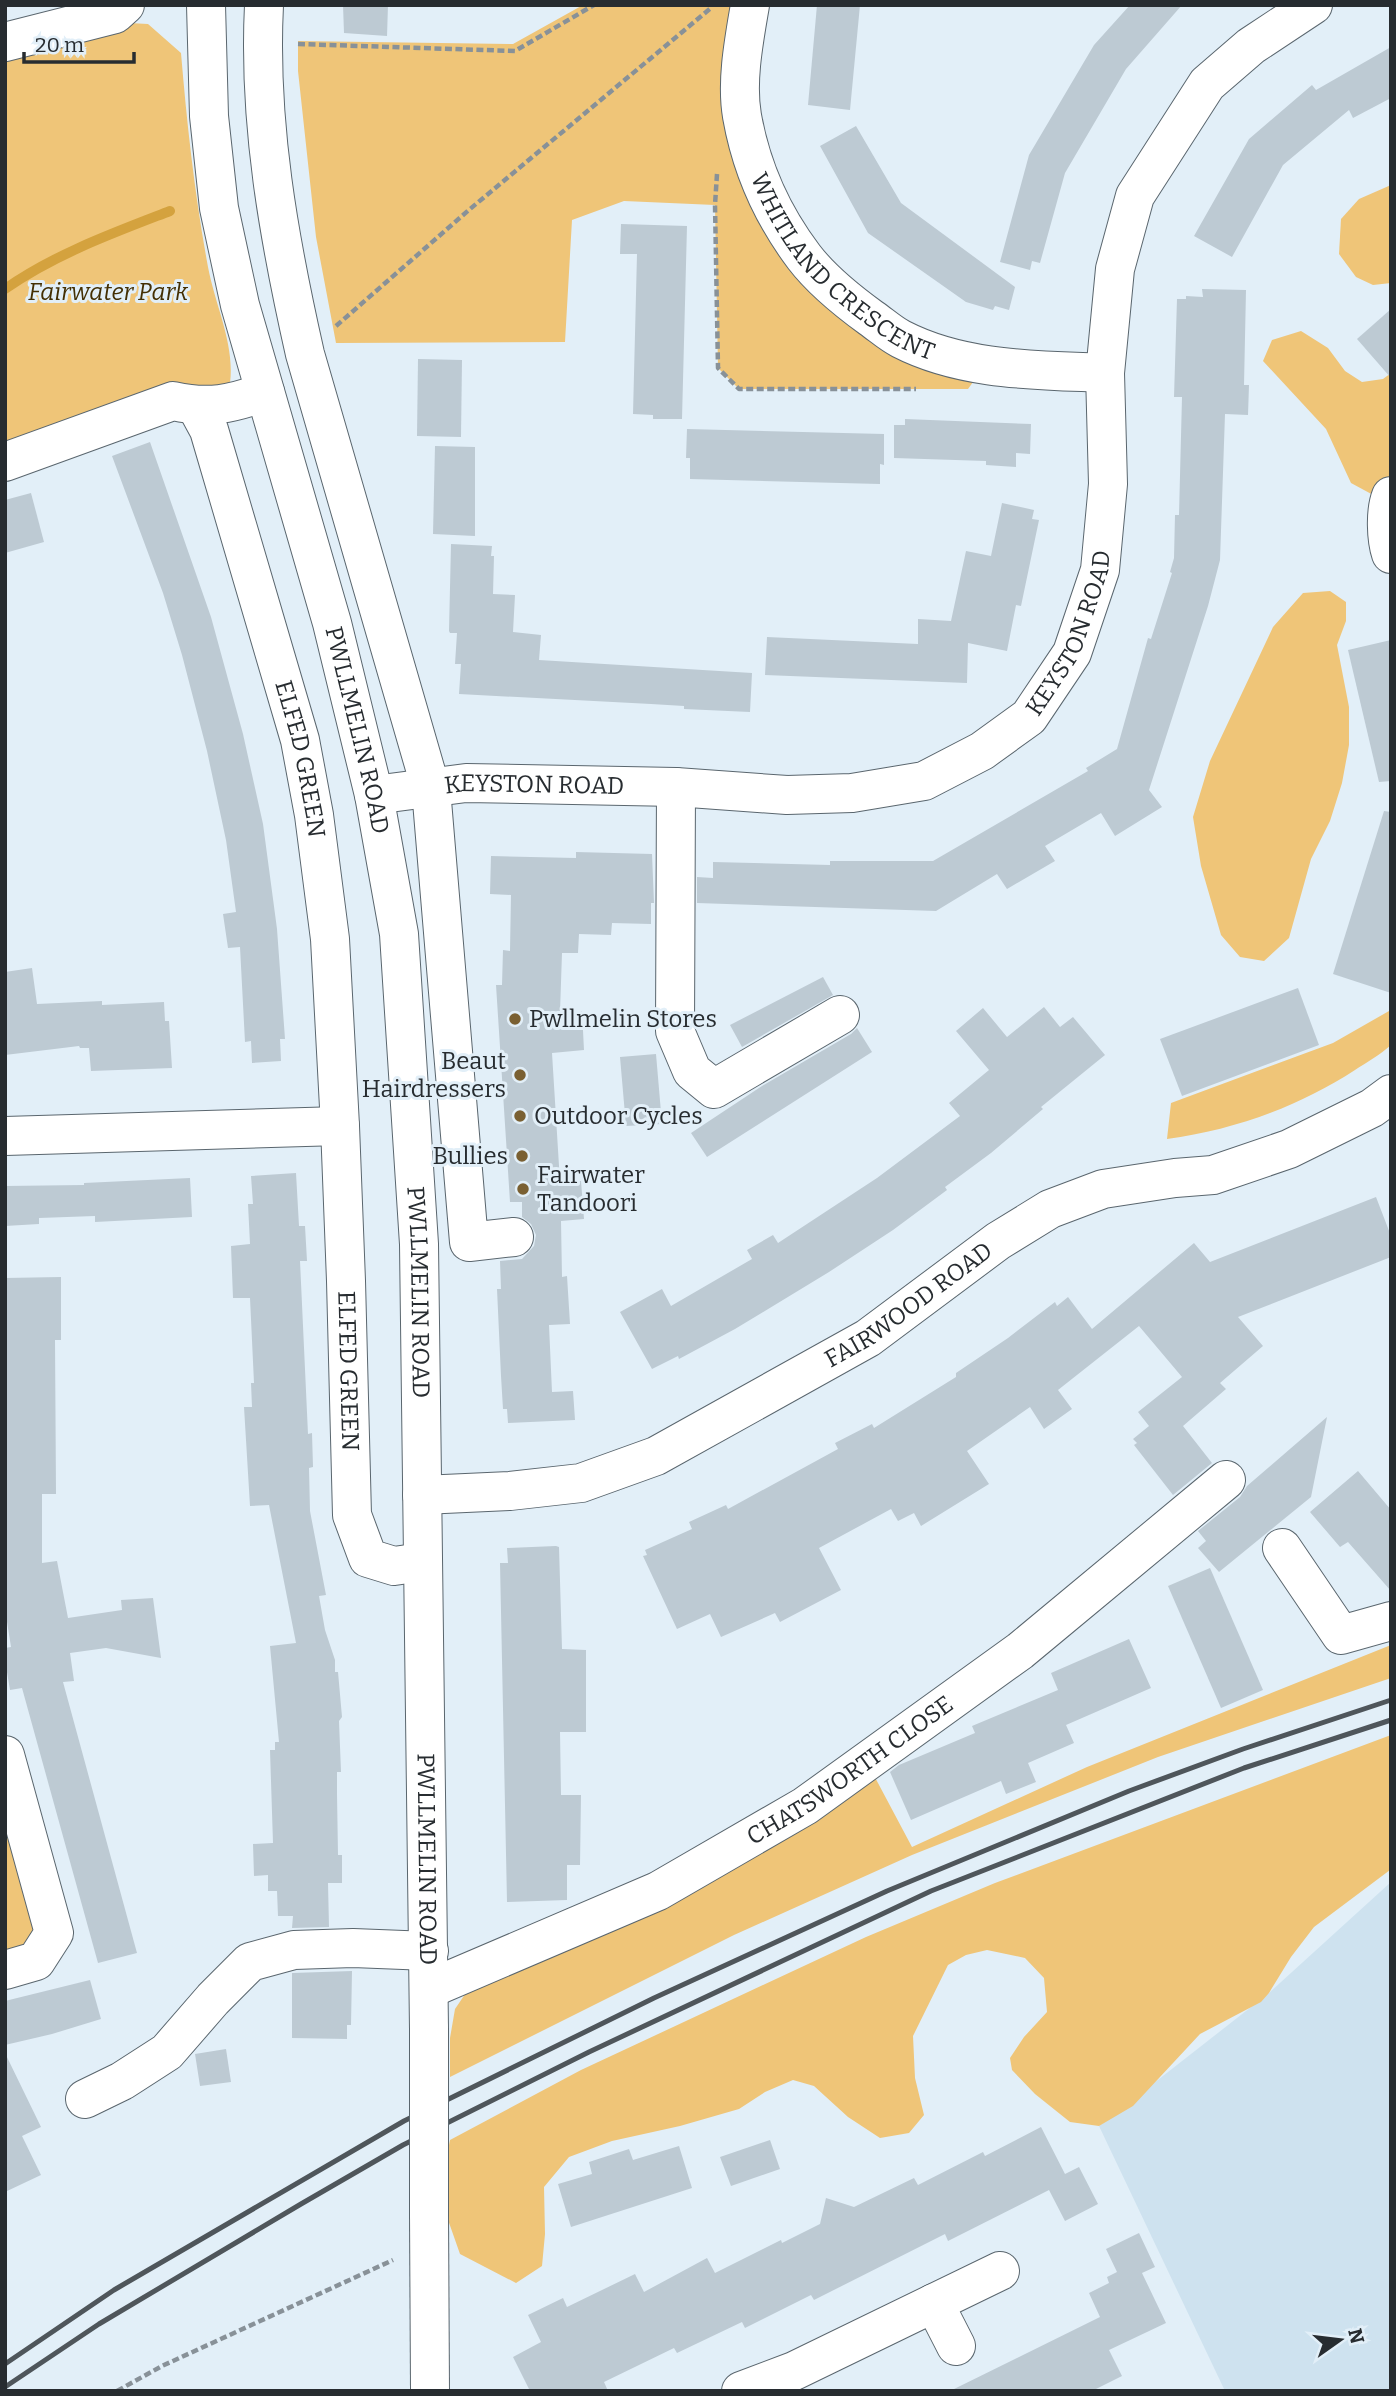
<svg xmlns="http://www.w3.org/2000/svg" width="1396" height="2396" viewBox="0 0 1396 2396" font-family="Bitter,serif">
	<rect width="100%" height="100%" fill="#e2eff8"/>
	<polygon fill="#cee2ef" points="1391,1882 1391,2391 1225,2391 1099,2126 1269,1993"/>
	<g fill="#efc578">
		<polygon points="583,5 750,5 754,167 853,305 986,364 968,389 739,389 718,368 715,205 624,201 572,220 565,342 336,343 316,237 298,71 298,41 513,44"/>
		<path d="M129,23L148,24L181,53C187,125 195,197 208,267C215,305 235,344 230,383L5,462V58Z"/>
		<polygon points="1391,185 1391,283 1373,285 1356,277 1339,254 1341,219 1359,199"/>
		<polygon points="1301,331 1328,348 1345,371 1362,382 1383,379 1391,373 1391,496 1388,503 1351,483 1326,429 1263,361 1272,340"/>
		<polygon points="1330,591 1346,602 1346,621 1337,645 1349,707 1349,745 1342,783 1330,821 1311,859 1289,938 1264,961 1240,957 1221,935 1201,866 1193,817 1210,761 1273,627 1303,593"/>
		<path d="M1391,1004V1045C1380,1055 1367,1062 1355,1070C1298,1107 1234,1130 1167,1139L1171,1103L1333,1043L1389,1011Z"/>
		<polygon points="1391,1645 1391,1678 1158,1757 912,1855 734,1935 450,2077 450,2038 455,2009 476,1978 870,1768 912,1847 1087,1767"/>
		<polygon points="1391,1735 1390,1870 1314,1927 1291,1957 1269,1993 1261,2002 1200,2034 1133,2106 1099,2126 1070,2122 1035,2094 1012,2070 1010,2058 1024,2037 1047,2012 1044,1978 1025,1958 987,1950 966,1955 948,1965 913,2036 915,2078 924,2115 909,2133 880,2138 848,2117 814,2086 793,2080 765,2092 739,2109 680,2126 612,2141 569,2157 544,2187 545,2234 542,2266 516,2283 460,2254 447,2217 442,2180 450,2140 581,2070 866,1937 995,1883"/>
		<polygon points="5,1786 36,1896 34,1936 5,1961"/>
	</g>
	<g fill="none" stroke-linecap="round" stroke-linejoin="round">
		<path stroke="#d4a23e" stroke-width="10" d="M5,289C55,254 113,233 170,211"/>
	</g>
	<g fill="#bdcad3">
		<polygon points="343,5 388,5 387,36 344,33"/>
		<polygon points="817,5 860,5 850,110 808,105"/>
		<polygon points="1130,5 1182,5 1126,69 1065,173 1040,263 1032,261 1030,270 1000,262 1029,155 1094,45"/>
		<polygon points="1391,47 1391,98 1353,118 1349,110 1283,165 1232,257 1194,236 1249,139 1312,85 1316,90"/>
		<polygon points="856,126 901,203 1015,287 1009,310 995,306 993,310 966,302 868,233 820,146"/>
		<polygon points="621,224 687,226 682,419 653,419 653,415 633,414 637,254 620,254"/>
		<polygon points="1202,289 1246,290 1244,385 1249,385 1248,415 1225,414 1220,560 1208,606 1149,790 1162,807 1115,836 1101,813 1045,846 1055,861 1007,889 997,874 936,911 697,903 697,877 713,878 713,862 830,865 830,861 933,861 1088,771 1086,768 1117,749 1148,638 1151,639 1172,573 1170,572 1174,558 1175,515 1179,515 1182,397 1174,397 1177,299 1186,299 1186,296 1203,297"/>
		<polygon points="1391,309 1391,378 1357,339"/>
		<polygon points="418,359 462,360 461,437 417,436"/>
		<polygon points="905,419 1031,424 1030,454 1016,453 1016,467 986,465 986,461 894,458 894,425 905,425"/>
		<polygon points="687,429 884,434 884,465 880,464 880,484 690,479 690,458 686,458"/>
		<polygon points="150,442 211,617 243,734 263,824 277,929 285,1039 280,1039 281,1061 252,1063 251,1041 245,1042 240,947 228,948 223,914 236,912 226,840 207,751 182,655 163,593 112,456"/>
		<polygon points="435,446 475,447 475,536 433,534"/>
		<polygon points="31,493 44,542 5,553 5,500"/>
		<polygon points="1002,503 1034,510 1032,519 1039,520 1021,606 1016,605 1007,651 968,643 967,683 765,675 767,637 918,644 918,619 951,621 966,551 991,556"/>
		<polygon points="451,544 492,546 491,556 494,556 493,594 515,595 513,632 541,635 539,660 752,673 750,712 684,709 684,706 651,704 459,694 461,664 455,664 457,633 450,633 449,631"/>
		<polygon points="1391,640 1391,781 1379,782 1348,650"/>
		<polygon points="1384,811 1391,812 1391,993 1333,974"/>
		<polygon points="576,852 652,854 654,903 651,903 651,924 612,923 611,935 579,934 578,953 562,953 560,1012 582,1011 584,1050 552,1053 560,1182 581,1181 584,1219 561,1221 562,1277 567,1276 570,1324 549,1325 552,1392 573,1391 575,1420 508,1423 507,1409 503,1409 501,1376 497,1289 501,1289 500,1261 522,1259 534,1246 536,1235 531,1224 522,1217 522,1202 510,1202 496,985 502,985 503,950 510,951 511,895 490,894 491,856 576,858"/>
		<polygon points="32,968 37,1004 102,1001 102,1005 164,1002 165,1021 169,1021 172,1068 91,1071 89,1048 80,1048 79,1046 5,1055 5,972"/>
		<polygon points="823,977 833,995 742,1047 730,1025"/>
		<polygon points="1298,988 1319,1045 1182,1096 1160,1039"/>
		<polygon points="1044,1007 1060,1027 1073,1017 1105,1055 1041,1107 1043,1109 991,1153 945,1187 947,1190 893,1230 829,1272 735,1329 679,1359 678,1356 652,1369 620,1312 662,1289 671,1306 752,1259 747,1250 773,1235 778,1243 877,1178 960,1116 949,1103 989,1070 956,1031 983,1008 1007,1037"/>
		<polygon points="857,1028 872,1052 707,1157 691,1133 762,1086 851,1034"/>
		<polygon points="656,1054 662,1124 626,1126 620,1057"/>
		<polygon points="296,1173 299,1226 305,1226 307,1261 300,1261 308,1434 312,1433 313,1467 309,1468 310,1511 326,1595 319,1596 325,1630 335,1660 335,1672 338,1672 342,1717 339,1721 341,1772 337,1772 337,1794 338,1855 342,1855 342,1883 328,1883 329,1927 292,1928 293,1916 278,1916 277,1891 268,1891 268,1875 254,1876 253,1844 273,1843 270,1750 275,1750 275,1742 279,1742 270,1646 296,1643 269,1505 250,1506 244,1407 252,1407 251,1383 254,1383 250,1298 233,1298 231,1246 250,1244 248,1204 253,1204 251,1176"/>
		<polygon points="190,1178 192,1217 95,1222 95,1216 39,1218 39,1224 5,1226 5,1186 84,1185 84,1183"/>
		<polygon points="1376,1197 1391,1236 1391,1257 1238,1317 1263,1346 1220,1383 1226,1389 1183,1426 1212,1463 1173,1495 1134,1445 1137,1443 1133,1439 1149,1426 1138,1412 1182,1377 1139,1326 1058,1390 1072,1409 1044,1429 1030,1407 967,1451 989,1484 921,1526 914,1513 898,1521 891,1509 819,1548 841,1590 780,1622 775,1613 721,1637 710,1614 677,1629 643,1556 647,1555 645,1550 692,1529 689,1522 726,1505 728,1509 838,1449 835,1443 872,1424 874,1428 956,1377 956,1373 1008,1338 1055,1302 1057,1306 1068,1297 1092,1329 1194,1243 1210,1262"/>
		<polygon points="61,1277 61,1340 55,1340 56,1494 42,1494 42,1563 57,1561 68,1618 122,1610 121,1600 153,1598 161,1658 106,1648 70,1653 74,1681 63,1682 137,1953 98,1963 22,1688 10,1690 5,1660 5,1648 11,1647 5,1609 5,1278"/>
		<polygon points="1327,1417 1311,1497 1219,1572 1198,1548 1206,1541 1198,1531 1240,1497 1247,1486"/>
		<polygon points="1358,1471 1391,1510 1391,1591 1348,1542 1340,1547 1310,1512"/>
		<polygon points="556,1546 559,1547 562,1649 586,1650 586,1732 560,1732 561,1795 581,1795 580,1865 567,1865 567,1900 507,1902 500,1563 508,1563 507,1548"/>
		<polygon points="1210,1568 1263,1690 1221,1708 1168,1586"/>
		<polygon points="1129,1639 1151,1688 1066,1725 1074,1743 1028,1763 1036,1782 1006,1794 1001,1781 911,1820 890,1772 899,1765 975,1733 972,1726 1058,1690 1051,1673"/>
		<polygon points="352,1971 351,2025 347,2025 347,2039 292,2038 292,1973"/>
		<polygon points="90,1980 101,2019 52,2034 5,2045 5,2001"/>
		<polygon points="226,2049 231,2082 200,2086 195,2054"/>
		<polygon points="5,2053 41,2127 22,2136 41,2175 5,2192"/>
		<polygon points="1041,2127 1065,2174 1079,2167 1098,2204 1065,2221 1049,2190 948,2241 945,2234 814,2300 811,2295 745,2328 742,2322 677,2353 674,2348 604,2382 608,2391 530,2391 513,2357 541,2342 528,2315 563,2298 567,2307 635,2274 644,2292 707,2258 715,2273 781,2240 782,2243 820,2224 826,2198 854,2207 914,2178 918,2185 983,2152 985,2156"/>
		<polygon points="770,2140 780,2169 731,2186 720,2157"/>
		<polygon points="679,2146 692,2188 571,2227 558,2184 592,2174 589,2162 629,2149 633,2160"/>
		<polygon points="1139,2233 1155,2267 1142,2273 1166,2323 1109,2350 1122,2376 1092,2391 950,2391 1100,2317 1089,2293 1109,2283 1107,2277 1117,2272 1106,2249"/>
	</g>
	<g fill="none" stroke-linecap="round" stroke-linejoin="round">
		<g stroke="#5a666e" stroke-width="40">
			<g id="minor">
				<path id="s1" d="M206,5L209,116L219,208L240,305L332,623L374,795L399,934L419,1244L429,2029"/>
				<path d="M264,5C258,123 279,239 305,354L431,789L469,1242L514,1237"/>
				<path id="s2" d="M750,5C744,40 736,81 742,116C751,167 773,216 804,257C820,278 849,302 871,318C881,325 891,334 901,339C963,371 1037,370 1105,373"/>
				<polyline points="5,42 115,14 125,5"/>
				<path id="s3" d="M196,406L209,430L300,740L314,815L330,939L340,1126L346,1281L352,1515L368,1558L394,1566L422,1562"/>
				<path d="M5,462L173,401C209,409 231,404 265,392"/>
				<path d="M1391,496C1385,511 1386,539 1391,554"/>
				<polyline points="676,787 675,1031 692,1071 714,1089 840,1015"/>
				<path id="s4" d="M374,795L466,783L676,787L787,795L852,793L924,781L982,751L1029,717L1072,653L1100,570L1108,484L1105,373L1115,269L1135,196L1207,84L1251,46L1313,5"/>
				<polyline points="5,1136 340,1126"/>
				<path id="s5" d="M422,1495L510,1491L581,1483L656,1456L868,1338L998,1241L1050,1209L1103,1189L1175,1178L1213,1175L1289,1149L1372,1108L1391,1094"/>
				<polyline points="1282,1548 1341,1635 1391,1621"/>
				<polyline points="5,1755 54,1933 36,1961 5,1970"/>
				<path id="s6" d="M429,1989L658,1891L805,1806L1020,1651L1226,1480"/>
				<polyline points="85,2099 122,2081 167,2052 213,1999 250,1962 294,1950 353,1948 429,1951"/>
				<polyline points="429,2214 430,2391"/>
				<polyline points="934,2303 956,2346"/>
				<polyline points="741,2391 794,2371 1000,2271"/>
			</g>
		</g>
		<g stroke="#889198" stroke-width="4.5" stroke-dasharray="7 3.5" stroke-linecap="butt">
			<polyline points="298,44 515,51 594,5"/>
			<polyline points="717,174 715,205 718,368 739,389 916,389"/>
			<polyline points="336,326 470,209 711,8"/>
			<polyline points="117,2391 162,2366 393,2260"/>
		</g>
		<use href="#minor" stroke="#fff" stroke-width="38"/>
		<g stroke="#4f565b" stroke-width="5">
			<polyline points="5,2364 114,2290 404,2121 654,1998 887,1891 1129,1791 1243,1749 1391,1700"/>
			<polyline points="5,2387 99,2324 301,2204 403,2145 589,2052 931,1891 1244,1768 1391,1720"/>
		</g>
		<g stroke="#5a666e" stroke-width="40" stroke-linecap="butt">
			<polyline id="minor-bridge" points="429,2214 429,2029"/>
		</g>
		<use href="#minor-bridge" stroke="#fff" stroke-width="38"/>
	</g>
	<g fill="#7a6032" stroke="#e2eff8" stroke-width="2.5">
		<circle cx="515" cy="1019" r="7"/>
		<circle cx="520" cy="1075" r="7"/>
		<circle cx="520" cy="1116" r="7"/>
		<circle cx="522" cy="1156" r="7"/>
		<circle cx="523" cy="1189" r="7"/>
	</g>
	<g text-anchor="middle" stroke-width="6" stroke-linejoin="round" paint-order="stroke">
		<g font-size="24" fill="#272c30" stroke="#e2eff8">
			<text dy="8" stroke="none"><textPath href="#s2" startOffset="301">WHITLAND CRESCENT</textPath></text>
			<text dy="8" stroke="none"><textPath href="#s4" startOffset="770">KEYSTON ROAD</textPath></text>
			<text dy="8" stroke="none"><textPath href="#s1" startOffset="744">PWLLMELIN ROAD</textPath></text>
			<text dy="8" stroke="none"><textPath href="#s3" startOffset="369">ELFED GREEN</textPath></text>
			<text dy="8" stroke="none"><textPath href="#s4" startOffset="161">KEYSTON ROAD</textPath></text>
			<text dy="8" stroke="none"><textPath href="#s1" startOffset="1311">PWLLMELIN ROAD</textPath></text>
			<text dy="8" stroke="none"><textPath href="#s5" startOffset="534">FAIRWOOD ROAD</textPath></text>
			<text dy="8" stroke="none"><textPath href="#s3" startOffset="984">ELFED GREEN</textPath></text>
			<text dy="8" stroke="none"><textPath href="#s6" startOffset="476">CHATSWORTH CLOSE</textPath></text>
			<text dy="8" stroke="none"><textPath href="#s1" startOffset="1878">PWLLMELIN ROAD</textPath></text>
		</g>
		<g font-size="24" font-style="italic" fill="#432f03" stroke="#e2eff8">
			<text x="108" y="300">Fairwater Park</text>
		</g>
		<g font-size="24" fill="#272c30" stroke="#e2eff8" text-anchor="start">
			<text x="529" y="1027">Pwllmelin Stores</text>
			<text x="506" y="1069" text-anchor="end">Beaut<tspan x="506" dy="28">Hairdressers</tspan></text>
			<text x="534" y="1124">Outdoor Cycles</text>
			<text x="508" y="1164" text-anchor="end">Bullies</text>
			<text x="537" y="1183">Fairwater<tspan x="537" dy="28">Tandoori</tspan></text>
		</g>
	</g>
	<rect width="1396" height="2396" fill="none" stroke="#272c30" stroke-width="14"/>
	<g transform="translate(1340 2340) rotate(76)" stroke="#e2eff8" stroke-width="5" paint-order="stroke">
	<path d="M0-5L12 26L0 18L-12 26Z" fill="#272c30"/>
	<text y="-10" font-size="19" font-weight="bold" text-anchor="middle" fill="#272c30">N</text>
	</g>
	<path d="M24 52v10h110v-10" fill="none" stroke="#272c30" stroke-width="3.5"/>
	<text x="35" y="52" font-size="21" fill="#272c30" stroke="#e2eff8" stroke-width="5" paint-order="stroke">20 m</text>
</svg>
